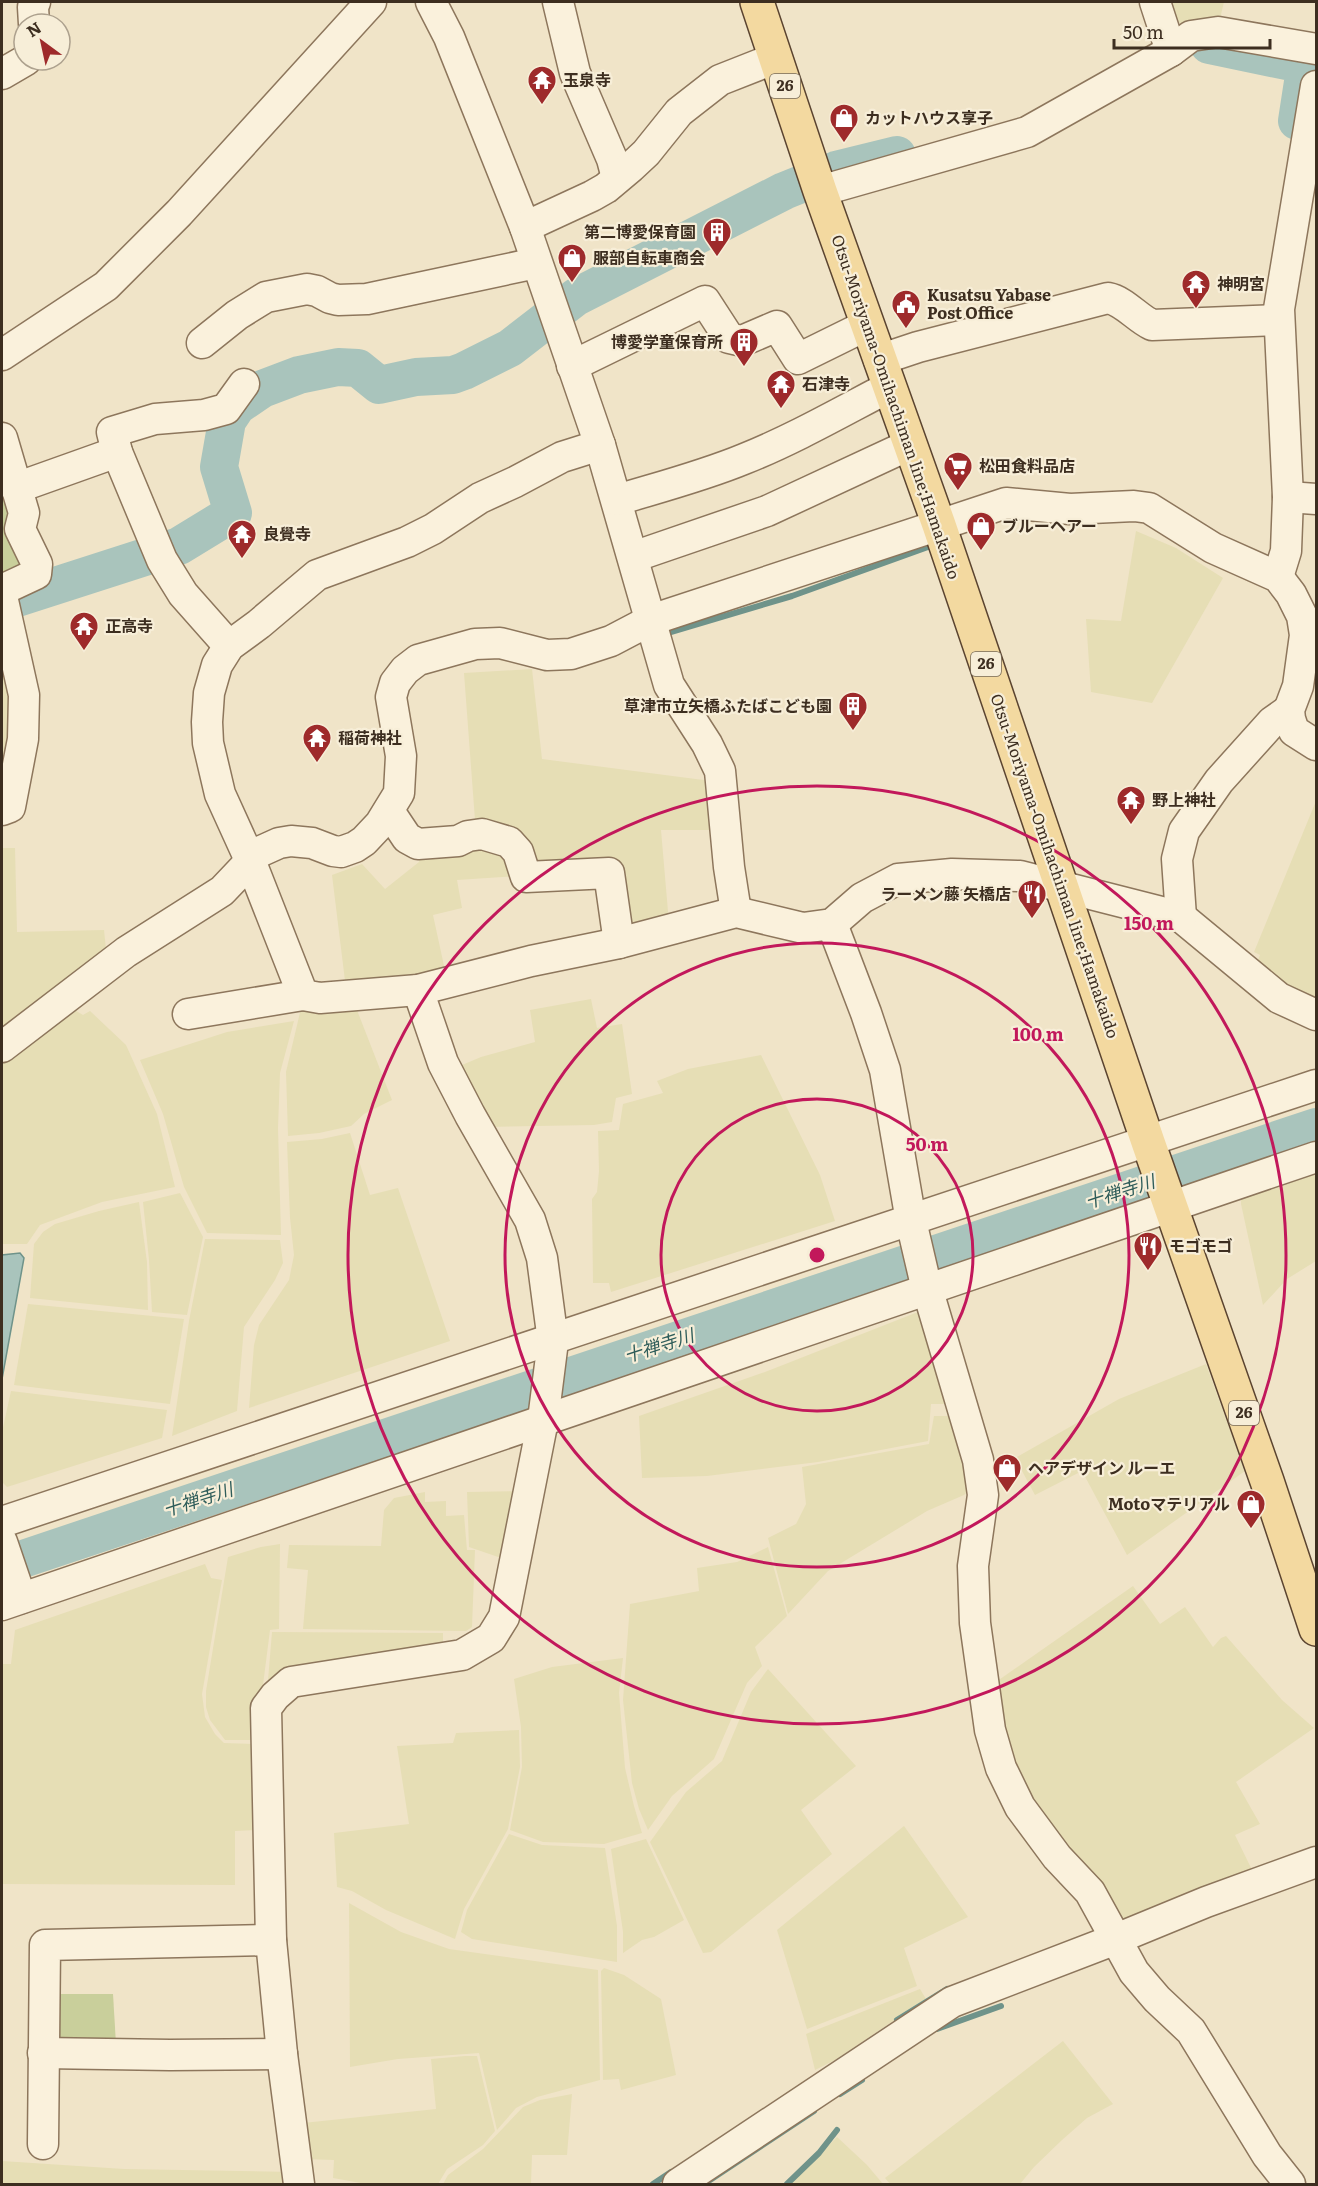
<svg xmlns="http://www.w3.org/2000/svg" width="1318" height="2186" viewBox="0 0 1318 2186" font-family="Literata,'Noto Sans JP',serif">
	<rect width="100%" height="100%" fill="#f0e4c8"/>
	<g fill="#e6deb5">
		<polygon points="1163,2 1224,2 1219,23 1200,25 1172,22"/>
		<polygon points="1136,531 1176,548 1223,578 1152,703 1091,692 1086,619 1121,621"/>
		<polygon points="2,632 16,680 2,801"/>
		<polygon points="532,669 542,759 711,781 719,830 661,830 669,923 631,933 614,863 535,870 481,821 475,820 464,673"/>
		<polygon points="1316,801 1316,1001 1281,982 1258,960 1260,955 1254,952"/>
		<polygon points="489,840 518,876 457,880 462,908 433,915 446,975 346,989 332,875 362,864 385,889 419,862 420,847"/>
		<polygon points="2,848 15,848 17,932 104,930 106,949 2,1031"/>
		<polygon points="591,999 597,1028 622,1024 632,1094 616,1098 612,1122 594,1125 487,1127 455,1068 481,1057 535,1042 530,1010"/>
		<polygon points="302,1004 355,1005 392,1100 364,1114 351,1126 319,1133 288,1136 286,1072"/>
		<polygon points="73,1009 83,1015 90,1011 126,1045 157,1114 175,1187 102,1202 40,1225 27,1244 2,1244 2,1065 11,1055"/>
		<polygon points="294,1021 280,1073 278,1128 281,1235 207,1233 184,1187 163,1114 140,1060 227,1032"/>
		<polygon points="761,1055 820,1175 835,1221 611,1292 609,1283 593,1283 592,1199 597,1192 599,1171 598,1131 619,1130 623,1104 663,1093 657,1081 688,1069"/>
		<polygon points="350,1133 370,1195 398,1188 450,1341 249,1408 254,1345 259,1325 289,1280 294,1255 290,1218 287,1142 322,1139"/>
		<polygon points="1316,1172 1316,1261 1287,1279 1263,1305 1241,1204 1241,1197"/>
		<polygon points="180,1193 203,1237 187,1315 152,1312 149,1260 143,1202"/>
		<polygon points="139,1202 147,1262 148,1310 30,1298 34,1244 43,1232 55,1224 99,1211"/>
		<polygon points="205,1239 280,1240 283,1263 275,1280 244,1327 237,1411 172,1436 189,1321"/>
		<polygon points="28,1304 184,1319 170,1404 14,1385"/>
		<polygon points="923,1310 949,1404 931,1404 928,1441 818,1462 707,1476 642,1478 639,1416 765,1372"/>
		<polygon points="1206,1364 1245,1471 1127,1555 1082,1471 1035,1495 1015,1458 1119,1399"/>
		<polygon points="11,1391 167,1410 162,1438 7,1487 2,1482 2,1432"/>
		<polygon points="934,1416 955,1416 969,1490 964,1495 927,1511 828,1571 788,1614 768,1538 796,1524 806,1504 802,1467 929,1444"/>
		<polygon points="520,1491 504,1559 469,1547 467,1492"/>
		<polygon points="425,1492 425,1502 446,1501 446,1516 464,1515 467,1550 475,1550 472,1627 466,1631 303,1629 308,1570 287,1568 289,1545 381,1546 384,1510 394,1498"/>
		<polygon points="280,1544 279,1629 270,1630 256,1740 225,1740 210,1720 206,1707 206,1691 228,1557 261,1547"/>
		<polygon points="768,1547 787,1616 755,1647 762,1666 747,1683 714,1759 672,1796 648,1830 639,1809 632,1783 623,1700 630,1604 699,1591 697,1568 737,1562"/>
		<polygon points="205,1564 211,1578 222,1580 202,1694 205,1717 215,1734 224,1743 254,1744 258,1830 235,1831 235,1885 2,1884 2,1664 11,1664 15,1630"/>
		<polygon points="1133,1586 1160,1624 1185,1607 1213,1647 1221,1638 1226,1636 1282,1700 1314,1728 1236,1782 1260,1824 1235,1835 1253,1872 1124,1920 1112,1916 1046,1829 1005,1750 993,1684"/>
		<polygon points="272,1632 443,1633 443,1651 268,1680"/>
		<polygon points="623,1658 619,1693 625,1768 634,1806 642,1833 604,1844 543,1842 510,1830 522,1767 521,1727 514,1679 552,1667"/>
		<polygon points="768,1669 856,1766 801,1810 832,1854 711,1952 703,1953 650,1842 686,1792 722,1761 751,1692"/>
		<polygon points="519,1730 520,1767 508,1829 464,1909 455,1939 386,1910 352,1891 337,1887 334,1833 409,1824 397,1746 453,1743 456,1733"/>
		<polygon points="904,1826 968,1917 904,1948 917,1986 807,2029 777,1930"/>
		<polygon points="509,1834 542,1845 605,1848 617,1926 617,1962 472,1939 461,1932 467,1910"/>
		<polygon points="646,1839 684,1920 654,1937 642,1940 623,1953 623,1932 611,1849"/>
		<polygon points="349,1903 401,1932 449,1949 598,1970 600,2080 537,2097 516,2108 497,2130 479,2053 398,2059 350,2067"/>
		<polygon points="604,1968 624,1975 661,1999 676,2075 621,2090 619,2079 603,2080 601,1971"/>
		<polygon points="920,1989 926,1999 835,2060 815,2070 806,2034"/>
		<polygon points="1063,2041 1113,2104 1087,2118 1062,2140 1034,2167 1020,2184 890,2184 885,2178"/>
		<polygon points="465,2056 477,2056 495,2131 483,2145 447,2169 438,2184 366,2184 333,2178 334,2160 306,2159 303,2123 436,2109 431,2059"/>
		<polygon points="572,2094 567,2155 532,2155 531,2184 443,2184 448,2175 483,2149 523,2107 540,2100"/>
		<polygon points="837,2137 867,2165 883,2184 789,2184"/>
		<polygon points="2,2161 124,2169 294,2172 293,2184 2,2184"/>
	</g>
	<g fill="#c9cf9b">
		<polygon points="2,459 23,565 2,579"/>
		<polygon points="53,1994 113,1994 116,2044 60,2040 50,2024"/>
	</g>
	<polygon fill="#a9c4bc" stroke="#6f938a" stroke-width="1.5" points="20,1253 24,1258 2,1379 2,1255"/>
	<g fill="none" stroke-linecap="round" stroke-linejoin="round">
		<g stroke="#6f938a" stroke-width="6">
			<polyline points="664,634 792,596 928,547"/>
			<polyline points="897,2020 947,1989"/>
			<polyline points="937,2029 1001,2006"/>
			<polyline points="840,2094 862,2080"/>
			<polyline points="653,2184 671,2172"/>
			<polyline points="704,2184 814,2111"/>
			<polyline points="787,2184 819,2153 837,2130"/>
		</g>
		<g stroke="#a9c4bc" stroke-width="38">
			<polyline points="1209,45 1301,64 1305,69 1297,121"/>
			<polyline points="2,603 179,546 233,513 219,467 227,421 237,406 262,389 299,375 338,367 358,368 379,385 416,377 453,375 464,371 510,348 576,297 784,191 836,170 897,155"/>
			<polyline points="2,1566 1316,1127"/>
		</g>
		<g stroke="#8d765c" stroke-width="33">
			<g id="minor">
				<polyline points="431,2 449,37 525,227 600,445 669,685 707,744 720,771 729,867 736,912"/>
				<polyline points="558,2 575,73 612,159 617,178"/>
				<polyline points="1155,2 1171,51"/>
				<polyline points="34,24 33,7 35,2"/>
				<polyline points="2,74 26,60"/>
				<polyline points="820,191 1027,132 1171,51 1191,36 1218,32 1316,49"/>
				<polyline points="525,227 592,196 606,188 631,167 646,153 679,112 720,80 776,58"/>
				<polyline points="202,343 237,315 266,297 307,289 317,291 330,298 338,300 367,299 536,263"/>
				<polyline points="2,355 106,286 179,213 371,2"/>
				<path d="M879,360L918,347L1108,298C1124,301 1137,318 1152,325L1278,320"/>
				<polyline points="572,366 705,301 729,338 742,341 777,326 798,359 867,325"/>
				<polyline points="2,438 24,513 20,529 37,564 36,574 4,589 2,596 24,695 23,739 10,807 2,810"/>
				<polyline points="600,445 562,457 515,482 480,498 433,529 407,542 317,575 259,624 229,646 217,665 209,693 207,722 208,743 220,794 250,860 303,995 320,998 418,990 531,961 619,943 736,912 803,928 832,924 862,898 898,879 952,874 1020,876 1181,917 1279,998 1316,1015"/>
				<polyline points="16,488 117,452"/>
				<polyline points="1288,497 1316,499"/>
				<path d="M617,500C660,487 703,476 744,459C794,439 841,412 889,387"/>
				<polyline points="633,557 767,511 909,445"/>
				<polyline points="1278,577 1286,551 1288,497 1279,309 1316,86"/>
				<polyline points="229,646 183,594 162,560 117,452 112,432 155,419 204,415 226,409 244,384"/>
				<polyline points="389,811 407,838 418,844 458,841 468,836 482,834 509,842 518,852 526,877 609,873 619,943"/>
				<polyline points="1181,917 1177,859 1184,831 1219,781 1272,722 1289,710"/>
				<polyline points="832,924 866,1013 885,1070 911,1221 925,1281 978,1460 983,1495 973,1566 975,1623 990,1730 1001,1768 1020,1807 1057,1857 1090,1892 1134,1972 1157,1999 1191,2031 1267,2155 1290,2184"/>
				<polyline points="188,1014 303,995"/>
				<polyline points="2,1047 126,952 222,891 259,852 279,843 291,841 312,843 333,851 341,852 355,847 364,841 380,824 399,793 401,756 391,697 395,683 405,670 418,660 475,644 500,643 547,655 571,654 611,641 651,620 1006,503 1070,509 1134,506 1149,508 1213,548 1278,577 1291,594 1302,616 1305,635 1298,686 1289,710 1290,719 1294,731 1316,745"/>
				<polyline points="2,1522 1316,1085"/>
				<polyline points="2,1542 21,1598"/>
				<polyline points="2,1605 1316,1157"/>
				<polyline points="43,2053 170,2055 282,2054"/>
				<polyline points="43,2144 45,1945 271,1940"/>
				<polyline points="299,2184 282,2054 271,1940 266,1708 275,1696 291,1682 462,1655 491,1638 504,1617 543,1420 553,1341 542,1258 530,1220 470,1115 443,1063 418,990"/>
				<polyline points="678,2184 952,2002 1116,1939 1206,1902 1316,1862"/>
			</g>
		</g>
		<g stroke="#5b4430" stroke-width="36">
			<polyline id="major" points="757,2 820,191 939,525 1148,1142 1267,1481 1316,1629"/>
		</g>
		<use href="#minor" stroke="#faf1dc" stroke-width="30"/>
		<use href="#major" stroke="#f3d9a0" stroke-width="33"/>
	</g>
	<g fill="none" stroke="#c2185b" stroke-width="3">
		<circle cx="817" cy="1255" r="156"/>
		<circle cx="817" cy="1255" r="312"/>
		<circle cx="817" cy="1255" r="469"/>
	</g>
	<defs>
		<g id="temple-pin" transform="scale(1.5)"><path d="M0 17L-7.5 6A9.5 9.5 0 1 1 7.5 6Z" fill="#9e2a2b" stroke="#f7eed8"/><path d="M0-6L5-2H3V0L6.5 2.5H4V6H1.5V3h-3V6H-4V2.5H-6.5L-3 0V-2H-5Z" fill="#fff"/></g>
		<g id="shop-pin" transform="scale(1.5)"><path d="M0 17L-7.5 6A9.5 9.5 0 1 1 7.5 6Z" fill="#9e2a2b" stroke="#f7eed8"/><path d="M-5-2.5h2.3a2.7 3.5 0 0 1 5.4 0H5L5.5 6h-11ZM-1.5-2.5h3a1.5 2.3 0 0 0-3 0Z" fill="#fff"/></g>
		<g id="building-pin" transform="scale(1.5)"><path d="M0 17L-7.5 6A9.5 9.5 0 1 1 7.5 6Z" fill="#9e2a2b" stroke="#f7eed8"/><path d="M-4-6H4V6H1V3H-1V6H-4ZM-2.5-4.3h1.7v1.8h-1.7ZM.8-4.3h1.7v1.8H.8ZM-2.5-1h1.7V.8h-1.7ZM.8-1h1.7V.8H.8Z" fill="#fff"/></g>
		<g id="civic-pin" transform="scale(1.5)"><path d="M0 17L-7.5 6A9.5 9.5 0 1 1 7.5 6Z" fill="#9e2a2b" stroke="#f7eed8"/><path d="M-.6-6.5H3V-4.5H.6V-3L4-1V1h2V6H-6V1h2V-1L-.6-3ZM-1.2 2.5V6h2.4V2.5Z" fill="#fff"/></g>
		<g id="supermarket-pin" transform="scale(1.5)"><path d="M0 17L-7.5 6A9.5 9.5 0 1 1 7.5 6Z" fill="#9e2a2b" stroke="#f7eed8"/><path d="M-6-5.5h2.5l.6 2H6L4.5 2H-2.5L-4.4-4H-6ZM-1.5 3.2a1.3 1.3 0 1 0 .1 0ZM3 3.2a1.3 1.3 0 1 0 .1 0Z" fill="#fff"/></g>
		<g id="restaurant-pin" transform="scale(1.5)"><path d="M0 17L-7.5 6A9.5 9.5 0 1 1 7.5 6Z" fill="#9e2a2b" stroke="#f7eed8"/><path d="M-5-6h1v4h1v-4h1v4h1v-4h1v5L-1.5 .5V6h-2V.5L-5-1ZM5-6V6H3V1.5H1.5Q1.5-4 5-6Z" fill="#fff"/></g>
	</defs>
	<g fill-rule="evenodd">
		<use href="#temple-pin" x="542" y="80"/>
		<use href="#shop-pin" x="844" y="118"/>
		<use href="#building-pin" x="717" y="232"/>
		<use href="#shop-pin" x="572" y="258"/>
		<use href="#temple-pin" x="1196" y="284"/>
		<use href="#civic-pin" x="906" y="304"/>
		<use href="#building-pin" x="744" y="342"/>
		<use href="#temple-pin" x="781" y="384"/>
		<use href="#supermarket-pin" x="958" y="466"/>
		<use href="#shop-pin" x="981" y="526"/>
		<use href="#temple-pin" x="242" y="534"/>
		<use href="#temple-pin" x="84" y="626"/>
		<use href="#building-pin" x="853" y="706"/>
		<use href="#temple-pin" x="317" y="738"/>
		<use href="#temple-pin" x="1131" y="800"/>
		<use href="#restaurant-pin" x="1032" y="894"/>
		<use href="#restaurant-pin" x="1148" y="1246"/>
		<use href="#shop-pin" x="1007" y="1468"/>
		<use href="#shop-pin" x="1251" y="1504"/>
	</g>
	<g text-anchor="middle" stroke-width="4.5" stroke-linejoin="round" paint-order="stroke">
		<g fill="#f7eed8" stroke="#756857" stroke-width="1.5">
			<rect x="770" y="74" width="30" height="24" rx="4.5"/>
			<rect x="971" y="652" width="30" height="24" rx="4.5"/>
			<rect x="1229" y="1401" width="30" height="24" rx="4.5"/>
		</g>
		<g font-size="15" font-weight="bold" fill="#3d2e20">
			<text x="785" y="91">26</text>
			<text x="986" y="669">26</text>
			<text x="1244" y="1418">26</text>
		</g>
		<g font-size="16" font-weight="bold" fill="#3d2e20" stroke="#f7eed8" text-anchor="start">
			<text x="563" y="86">玉泉寺</text>
			<text x="865" y="124">カットハウス享子</text>
			<text x="696" y="238" text-anchor="end">第二博愛保育園</text>
			<text x="593" y="264">服部自転車商会</text>
			<text x="1217" y="290">神明宮</text>
			<text x="927" y="301">Kusatsu Yabase<tspan x="927" dy="18">Post Office</tspan></text>
			<text x="723" y="348" text-anchor="end">博愛学童保育所</text>
			<text x="802" y="390">石津寺</text>
			<text x="979" y="472">松田食料品店</text>
			<text x="1002" y="532">ブルーヘアー</text>
			<text x="263" y="540">良覺寺</text>
			<text x="105" y="632">正高寺</text>
			<text x="832" y="712" text-anchor="end">草津市立矢橋ふたばこども園</text>
			<text x="338" y="744">稲荷神社</text>
			<text x="1152" y="806">野上神社</text>
			<text x="1011" y="900" text-anchor="end">ラーメン藤 矢橋店</text>
			<text x="1169" y="1252">モゴモゴ</text>
			<text x="1028" y="1474">ヘアデザイン ルーエ</text>
			<text x="1230" y="1510" text-anchor="end">Motoマテリアル</text>
		</g>
		<g font-size="16" fill="#3d2e20" stroke="#f7eed8">
			<text transform="translate(896 407) rotate(71)" y="6">Otsu-Moriyama-Omihachiman line;Hamakaido</text>
			<text transform="translate(1055 866) rotate(71)" y="6">Otsu-Moriyama-Omihachiman line;Hamakaido</text>
		</g>
		<g font-size="18" font-style="italic" fill="#2f5d5a" stroke="#f7eed8">
			<text transform="translate(1120 1192) rotate(-18)" y="6">十禅寺川</text>
			<text transform="translate(659 1346) rotate(-18)" y="6">十禅寺川</text>
			<text transform="translate(198 1500) rotate(-18)" y="6">十禅寺川</text>
		</g>
	</g>
	<circle cx="817" cy="1255" r="9" fill="#c2185b" stroke="#f7eed8" stroke-width="3"/>
	<g font-size="18" text-anchor="middle" font-weight="bold" fill="#c2185b" stroke="#f7eed8" stroke-width="4.5" stroke-linejoin="round" paint-order="stroke">
		<text x="1149" y="930">150 m</text>
		<text x="1038" y="1041">100 m</text>
		<text x="927" y="1151">50 m</text>
	</g>
	<rect width="1318" height="2186" fill="none" stroke="#3d2e20" stroke-width="6"/>
	<g transform="translate(42 42) rotate(327)"><circle r="28" fill="#f7eed8" stroke="#ada18e" stroke-width="1.5"/>
	<path d="M0-4.5L10 22L0 15L-10 22Z" fill="#9e2a2b"/>
	<text y="-9" font-size="16" font-weight="bold" text-anchor="middle" fill="#3d2e20">N</text>
	</g>
	<path d="M1114 39v9h156v-9" fill="none" stroke="#3d2e20" stroke-width="3"/>
	<text x="1123" y="39" font-size="18" fill="#3d2e20" stroke="#f7eed8" stroke-width="4.5" paint-order="stroke">50 m</text>
</svg>
